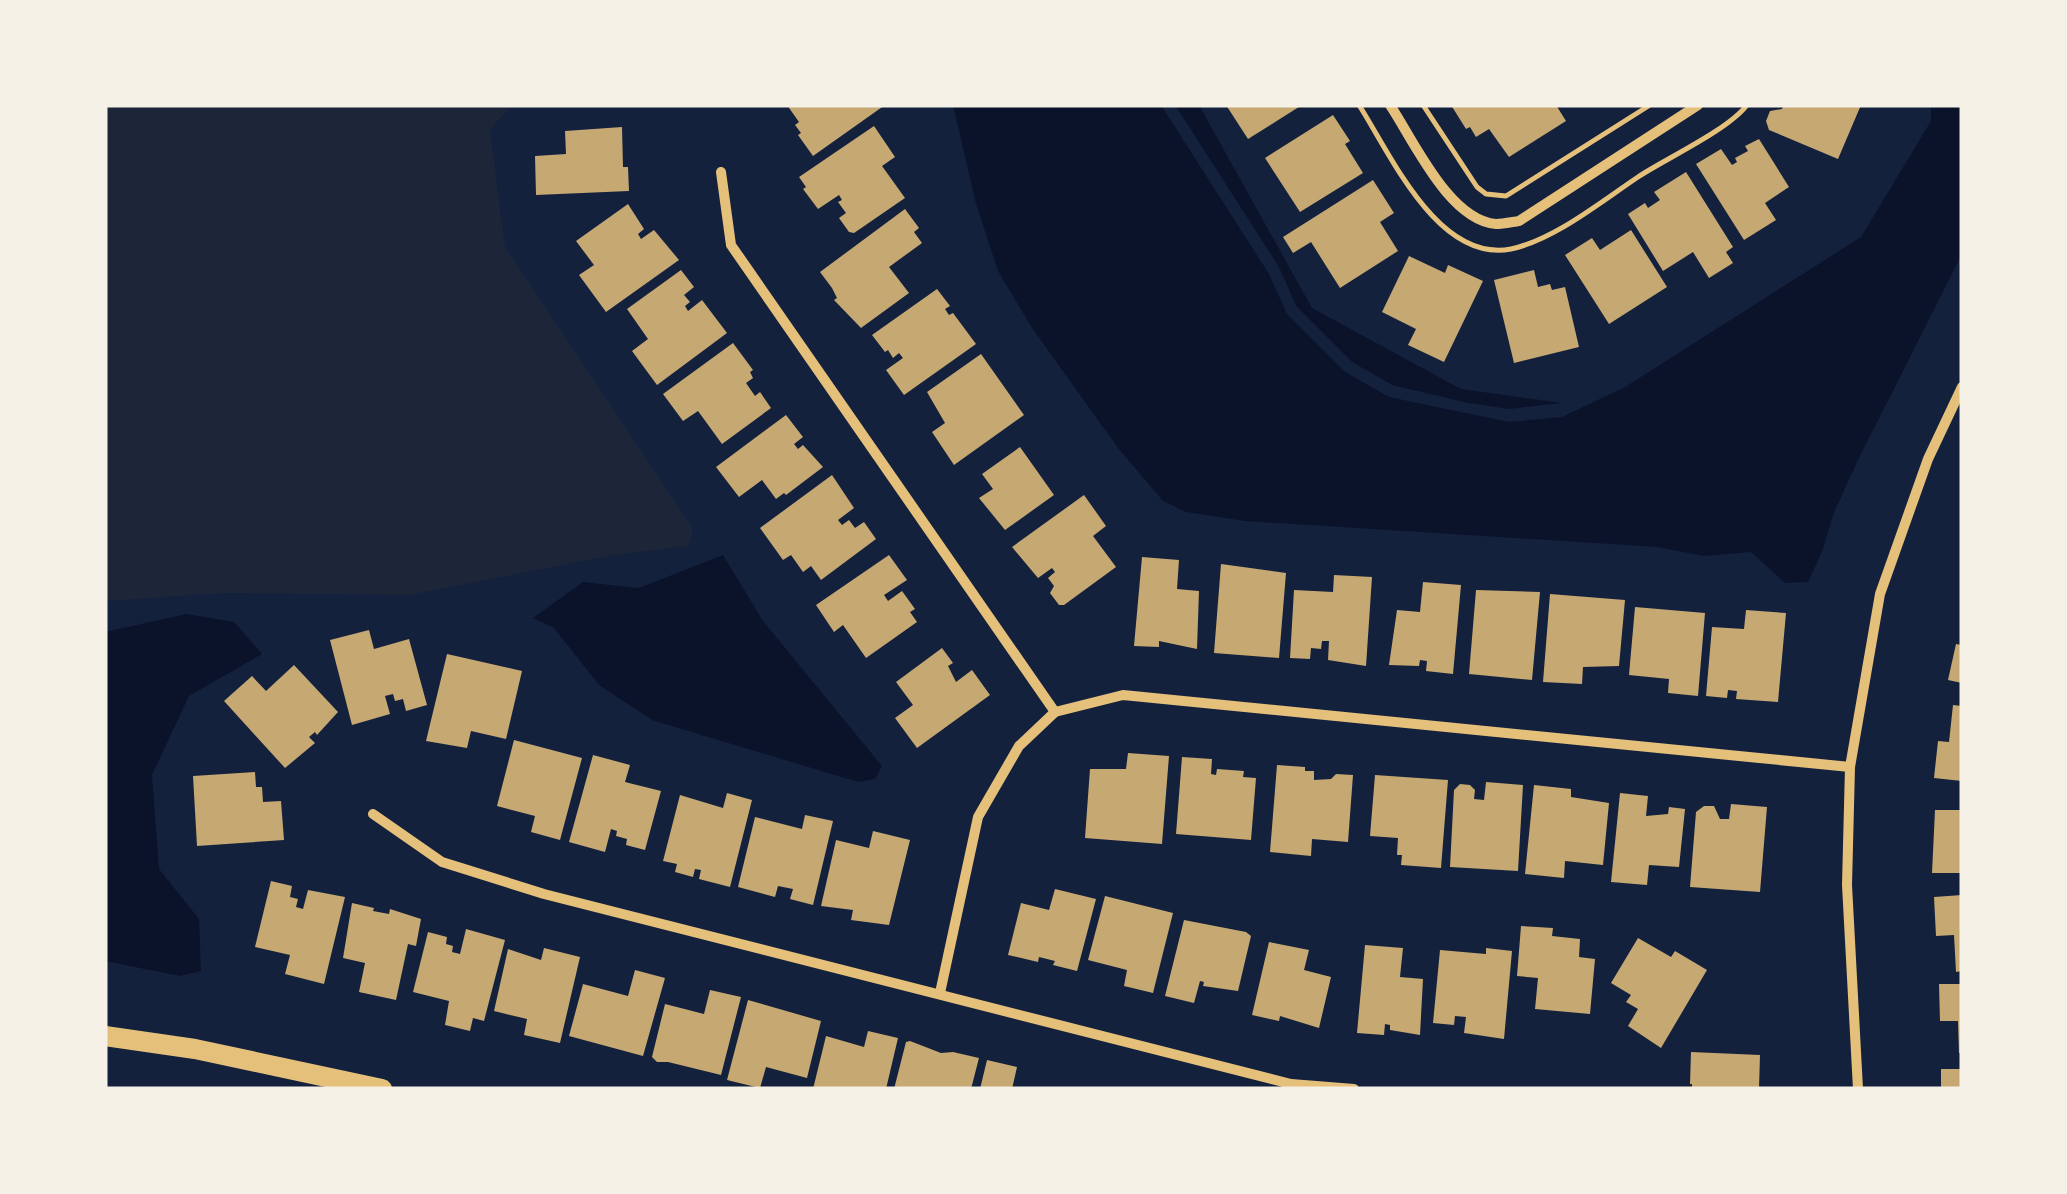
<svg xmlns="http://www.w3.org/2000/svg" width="2067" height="1194" viewBox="0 0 2067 1194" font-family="Karla,sans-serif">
	<rect width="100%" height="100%" fill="#14213d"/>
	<polygon fill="#1d2539" points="105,105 511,105 490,130 505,247 693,529 688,546 614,555 409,595 224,593 105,601"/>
	<g fill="#0b132b">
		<polygon points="953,105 1161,105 1269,274 1287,314 1345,372 1389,397 1509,422 1562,417 1625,387 1861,237 1931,121 1931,105 1962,105 1962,254 1857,462 1833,515 1822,552 1808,582 1785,583 1751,552 1704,556 1657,547 1245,521 1186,512 1163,501 1118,448 1032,328 998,271 976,204"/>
		<polygon points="1175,105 1199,105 1312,308 1461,389 1562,403 1509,409 1468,403 1392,385 1352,362 1296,306 1279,267"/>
		<polygon points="723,555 763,621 882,766 875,779 858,782 652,720 599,685 554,628 533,618 583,582 639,588"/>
		<polygon points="186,614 234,622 262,654 189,696 152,775 159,869 199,919 201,971 180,976 105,961 105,632"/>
	</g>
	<g fill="#c6a872">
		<polygon points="787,105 885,105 813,156 798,135 801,133 795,125 799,122"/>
		<polygon points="1226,105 1302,105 1248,139"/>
		<polygon points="1451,105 1556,105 1566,121 1509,157 1489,129 1476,137 1470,127 1466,129"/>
		<polygon points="1784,105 1861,105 1838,159 1769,130 1766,121 1770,111 1782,109"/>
		<polygon points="1333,115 1350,141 1345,144 1363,173 1300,212 1265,158"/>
		<polygon points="874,126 895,157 882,166 905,198 854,233 849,232 839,218 846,213 838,202 842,200 839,195 818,209 803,189 806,187 799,177"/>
		<polygon points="622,127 623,167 628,167 629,191 536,195 535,156 566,154 565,131"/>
		<polygon points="1759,139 1789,187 1765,203 1776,220 1744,240 1696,164 1721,149 1732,165 1737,162 1735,158 1748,151 1745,146"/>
		<polygon points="1686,172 1733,247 1726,252 1733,263 1709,278 1693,252 1663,271 1628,214 1645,203 1648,208 1660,200 1654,192"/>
		<polygon points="1373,180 1394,213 1380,222 1398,251 1340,288 1311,242 1293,253 1283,237"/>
		<polygon points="628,204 644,229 638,234 641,239 654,230 679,260 606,312 579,275 594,265 576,241"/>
		<polygon points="905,209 919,228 914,232 922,243 889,267 909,293 861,328 834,300 837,298 832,288 820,272"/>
		<polygon points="1631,230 1667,287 1609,324 1565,255 1592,238 1600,250"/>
		<polygon points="1409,256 1445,273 1448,265 1483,281 1444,362 1408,345 1416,329 1382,312"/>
		<polygon points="681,270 694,287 684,295 690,302 685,306 688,311 702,300 727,333 657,385 632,351 648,339 627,309"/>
		<polygon points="1534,270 1538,287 1550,284 1552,290 1565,287 1579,347 1514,363 1494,280"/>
		<polygon points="937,289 950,306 945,309 949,315 953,313 976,344 904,395 886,370 903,358 899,353 893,358 888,350 885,352 872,335"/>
		<polygon points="733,343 753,370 750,372 753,378 746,383 755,396 760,392 771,408 722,444 698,411 683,421 663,394"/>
		<polygon points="981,354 1024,415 954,465 932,432 945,423 927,392"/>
		<polygon points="786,415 803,437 794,444 798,449 803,445 823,467 786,495 784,493 776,499 762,480 739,497 716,467"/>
		<polygon points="1020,447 1054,495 1005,530 979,498 993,489 982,474"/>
		<polygon points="832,475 854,508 838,520 842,525 849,520 855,528 864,522 876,539 821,580 811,566 803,572 791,555 783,560 760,528"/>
		<polygon points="1084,495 1106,526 1093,536 1116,567 1064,605 1059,605 1050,593 1054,586 1048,578 1055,572 1052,568 1038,578 1012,547"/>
		<polygon points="889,555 907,580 884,595 888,601 902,591 915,609 910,612 917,622 866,658 843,625 834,632 816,605"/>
		<polygon points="1142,557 1179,560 1177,589 1199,591 1197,649 1159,641 1159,647 1134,646"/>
		<polygon points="1221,564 1286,573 1279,658 1214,653"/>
		<polygon points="1334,575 1372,577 1366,666 1328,660 1329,641 1322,641 1321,649 1311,648 1310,659 1290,658 1294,590 1333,592"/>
		<polygon points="1423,582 1461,585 1453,674 1426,671 1427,661 1420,660 1419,666 1389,665 1397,610 1420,612"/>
		<polygon points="1476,590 1540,592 1532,680 1469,674"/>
		<polygon points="1550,594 1625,600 1619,666 1583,667 1582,684 1543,682"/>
		<polygon points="1635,607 1705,613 1698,696 1668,693 1669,679 1629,675"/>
		<polygon points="1746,610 1786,613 1778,702 1736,699 1737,691 1728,690 1727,698 1706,696 1712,627 1744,629"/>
		<polygon points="369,630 374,649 409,639 427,705 406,711 403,699 395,701 393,694 385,696 390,714 352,725 330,640"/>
		<polygon points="1956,644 1962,645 1962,683 1948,680"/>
		<polygon points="942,648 953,663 948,666 956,682 972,670 990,695 917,748 895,718 913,705 896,682"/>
		<polygon points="447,654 522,671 506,739 471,731 467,748 426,741"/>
		<polygon points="294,665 338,712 317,735 315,732 309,737 315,743 285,768 224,701 252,676 266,691"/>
		<polygon points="1953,705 1962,706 1962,781 1934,778 1938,741 1949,742"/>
		<polygon points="514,740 582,758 560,840 531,832 535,816 497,806"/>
		<polygon points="1128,753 1169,756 1162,844 1085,838 1090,769 1126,769"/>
		<polygon points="593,755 630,765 625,782 661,791 645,850 626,845 627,839 616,836 617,831 611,829 605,852 569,842"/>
		<polygon points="1182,757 1212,759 1211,774 1216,775 1217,769 1244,771 1243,777 1256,778 1251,840 1176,834"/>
		<polygon points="1277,765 1305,767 1305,771 1314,771 1314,780 1331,779 1336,774 1353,775 1348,842 1312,839 1311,856 1270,852"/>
		<polygon points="255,772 256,787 262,787 263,802 281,801 284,840 197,846 193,776"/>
		<polygon points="1375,775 1448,780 1441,868 1401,865 1402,855 1397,855 1398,838 1370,836"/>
		<polygon points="1486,782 1523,785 1518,871 1450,867 1454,790 1460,784 1470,785 1475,790 1474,799 1484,800"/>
		<polygon points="1534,785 1571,789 1571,797 1609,803 1603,865 1565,861 1564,878 1525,874"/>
		<polygon points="727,793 752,800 730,887 699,879 701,870 695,869 693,877 675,872 677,864 663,861 680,795 723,808"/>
		<polygon points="1620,793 1648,796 1646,816 1668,814 1669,807 1685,809 1679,867 1649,865 1647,885 1611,882"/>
		<polygon points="1731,804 1767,807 1760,892 1690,887 1696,812 1704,806 1714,806 1720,819 1729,819"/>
		<polygon points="1935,810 1962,810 1962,873 1932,873"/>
		<polygon points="805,815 833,821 813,905 790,899 793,889 778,886 775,897 738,887 755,817 802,829"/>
		<polygon points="873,831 910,840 889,925 851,920 853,910 821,906 836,840 869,848"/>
		<polygon points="271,881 292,886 290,897 298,899 296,907 303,909 308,890 345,897 324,984 285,974 290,955 255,947"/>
		<polygon points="1055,889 1096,899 1077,971 1053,965 1055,961 1039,957 1038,962 1008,955 1021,903 1049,910"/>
		<polygon points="1962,895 1962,971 1956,972 1954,935 1936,936 1934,897"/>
		<polygon points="1105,896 1173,913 1153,993 1124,986 1127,970 1088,960"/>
		<polygon points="352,903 374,908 373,911 389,914 390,909 421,919 416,946 408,944 396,1000 359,992 365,963 343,958"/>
		<polygon points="1184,920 1246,932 1251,936 1238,991 1203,986 1204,982 1200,981 1194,1003 1165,996"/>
		<polygon points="1521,926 1553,928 1552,936 1580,939 1579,957 1595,959 1590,1014 1535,1009 1538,978 1517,976"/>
		<polygon points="466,929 505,940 484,1021 473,1018 470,1031 445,1025 449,1001 413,992 428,932 447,937 446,944 453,946 452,952 460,954"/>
		<polygon points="1638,938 1671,957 1675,951 1707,970 1661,1048 1628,1026 1638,1009 1626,1002 1631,995 1611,983"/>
		<polygon points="1269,942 1309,950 1304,970 1331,977 1319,1028 1280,1016 1279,1021 1252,1015"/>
		<polygon points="1365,945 1403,948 1400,977 1423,979 1420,1035 1390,1030 1390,1025 1385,1024 1384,1035 1357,1033"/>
		<polygon points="544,948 580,957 560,1043 524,1035 527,1019 494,1011 508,949 541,960"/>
		<polygon points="1486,948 1512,951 1504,1039 1464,1033 1466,1017 1455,1016 1454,1025 1433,1023 1440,950 1486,954"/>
		<polygon points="635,970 665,978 643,1056 569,1036 583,984 628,996"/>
		<polygon points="1939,984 1962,984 1962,1053 1959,1053 1958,1021 1940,1021"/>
		<polygon points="710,990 741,997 721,1075 668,1062 657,1062 652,1057 665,1004 704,1014"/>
		<polygon points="748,1000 821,1021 807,1078 766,1067 760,1088 727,1080"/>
		<polygon points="868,1031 898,1038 886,1089 813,1089 826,1036 864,1047"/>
		<polygon points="910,1041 941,1053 953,1052 979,1058 971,1089 894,1089 906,1042"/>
		<polygon points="1691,1052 1760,1055 1759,1089 1692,1089 1692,1084 1690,1084"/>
		<polygon points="987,1060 1017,1067 1012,1089 980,1089"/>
		<rect x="1941" y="1069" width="21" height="20"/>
	</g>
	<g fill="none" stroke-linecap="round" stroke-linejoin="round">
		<g stroke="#e5c07b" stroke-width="5">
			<path d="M1359,105C1391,155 1438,263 1511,249C1554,240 1602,201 1638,177C1667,158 1728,130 1747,105"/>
			<polyline points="1423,105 1477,187 1486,194 1506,196 1650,105"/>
		</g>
		<g stroke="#e5c07b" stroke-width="10">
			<path d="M1390,105C1414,141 1449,220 1496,224C1503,224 1512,222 1519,221L1698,105"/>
			<polyline points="721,172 731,245 1055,712"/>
			<polyline points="373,814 442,862 544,894 1291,1084 1354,1089"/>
			<polyline points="940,993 978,817 1019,746 1055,712 1123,695 1850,767"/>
			<polyline points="1858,1089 1847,885 1850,767 1880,594 1928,459 1962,387"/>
		</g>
		<polyline stroke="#e5c07b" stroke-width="20" points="105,1036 195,1049 382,1089"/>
	</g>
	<rect width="2067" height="1194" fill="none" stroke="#f6f1e7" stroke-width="215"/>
</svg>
